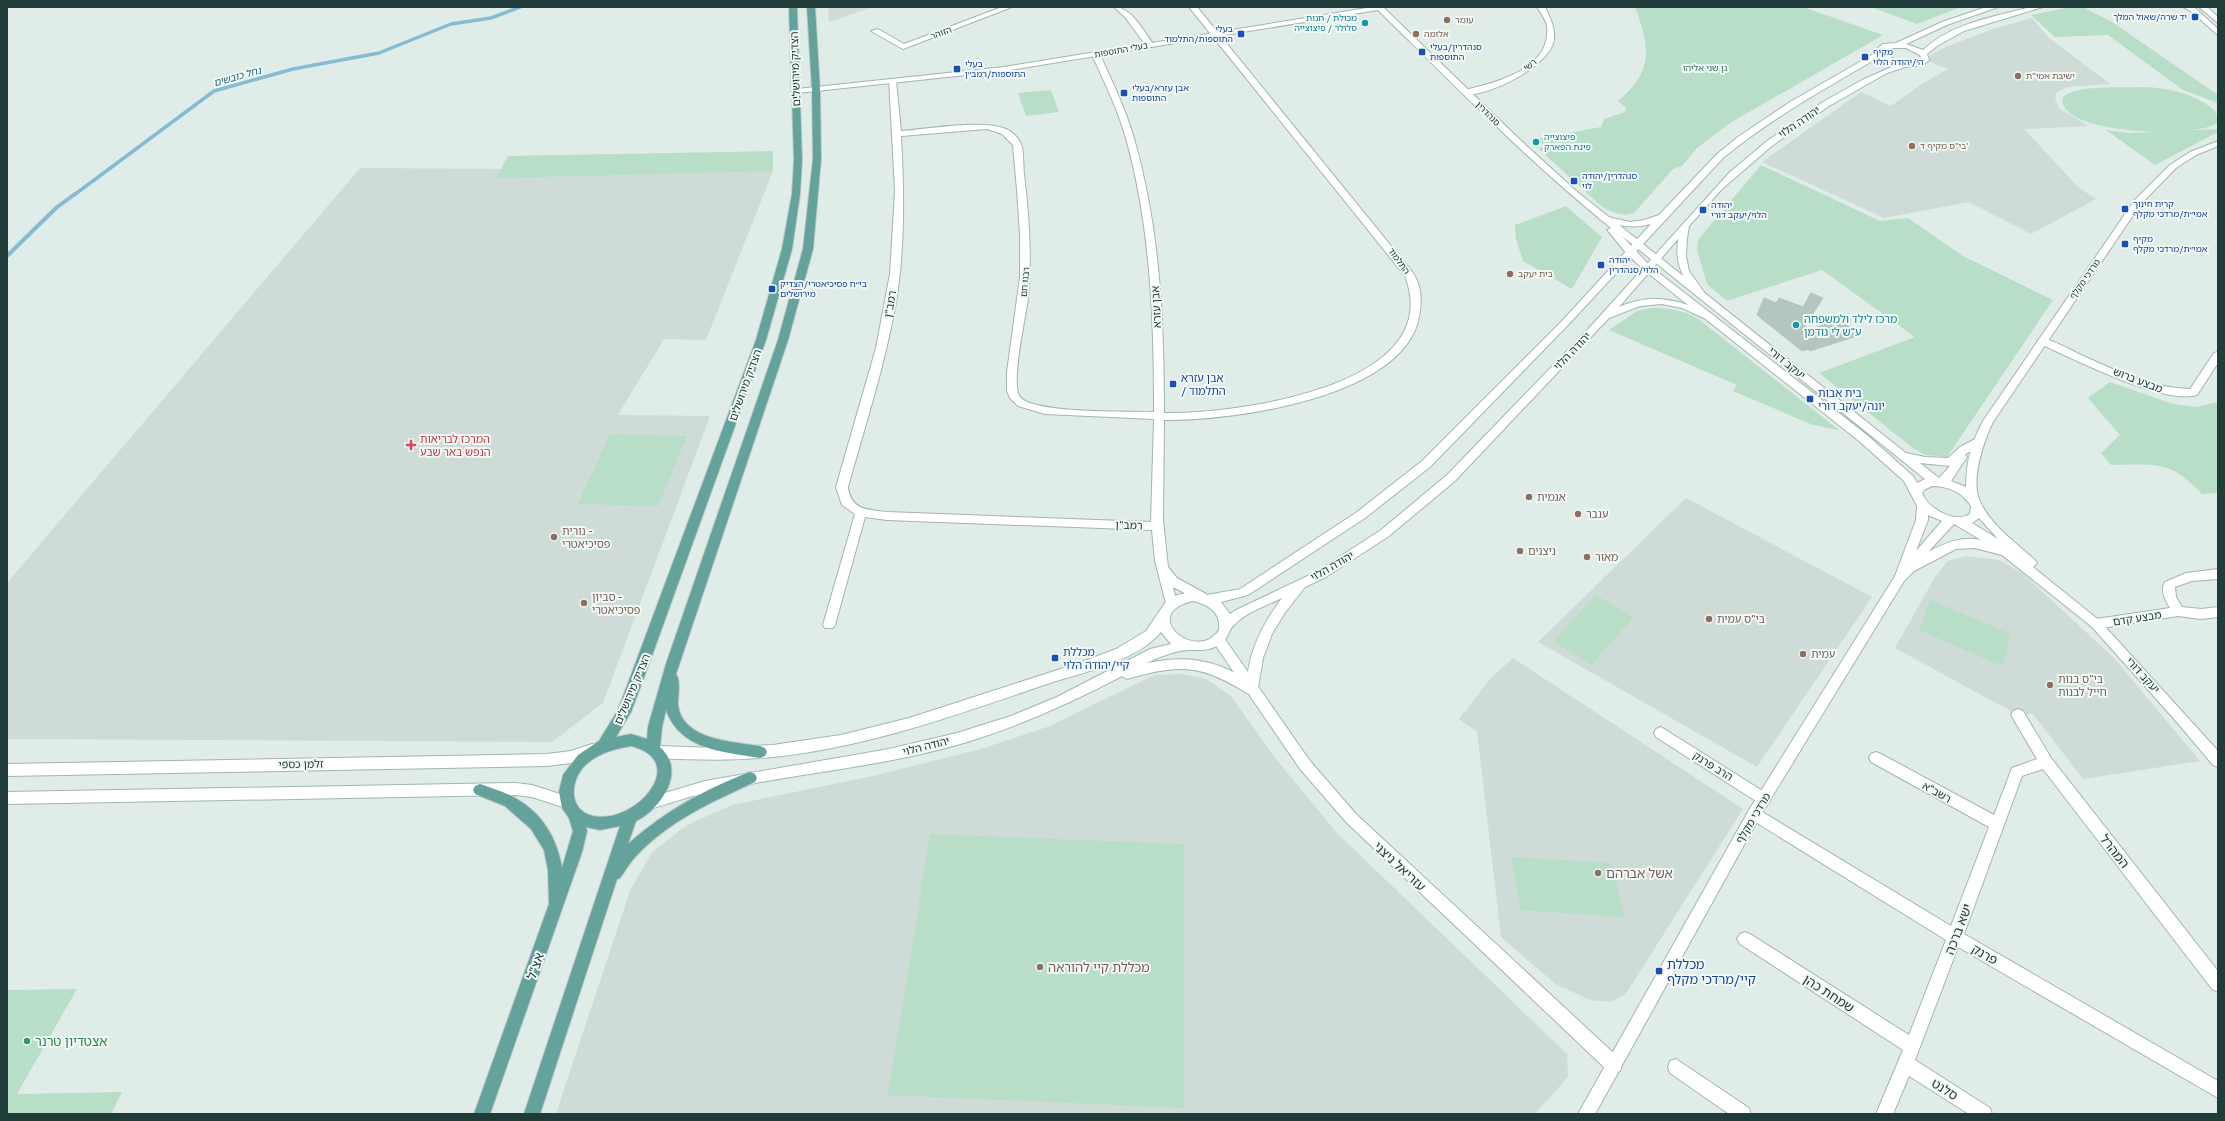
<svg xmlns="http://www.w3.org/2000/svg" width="2225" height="1121" viewBox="0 0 2225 1121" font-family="'Golos Text','Noto Sans Hebrew',sans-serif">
	<rect width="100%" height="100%" fill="#e0ece8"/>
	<g fill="#cedbd7">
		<polygon points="828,7 873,7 829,22"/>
		<polygon points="2032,18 2049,38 2110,84 2068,87 2057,92 2055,99 2060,109 2089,126 2024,129 2078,187 2096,199 2031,234 1969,202 1884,218 1762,162 1861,92 1891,106 1920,85 1948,69 1923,59 1946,47 1993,29"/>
		<polygon points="360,168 773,171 706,340 664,339 618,415 710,416 603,703 552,742 7,739 7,583"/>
		<polygon points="1686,498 1872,597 1757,767 1538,642"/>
		<polygon points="1966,556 1999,560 2022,573 2113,657 2200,761 2083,779 2033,714 2018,715 1895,648 1935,577 1948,561"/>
		<polygon points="1513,658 1743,809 1625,995 1610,1002 1590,1000 1557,985 1501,937 1477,732 1459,719 1491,678"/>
		<polygon points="1183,674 1206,679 1231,696 1276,759 1337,833 1567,1054 1568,1077 1535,1114 556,1114 630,891 652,852 687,825 732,805 873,776 981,749 1050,726 1154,675"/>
	</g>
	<g fill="#b8dec8">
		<path d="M1635,7H1803L1883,35L1730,123L1697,148L1682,166L1673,169L1634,213C1622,217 1609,212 1599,204L1538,148L1546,147L1537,139L1601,127L1604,119L1625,112L1626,108L1618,101C1654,71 1650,47 1635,7Z"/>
		<polygon points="1871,7 1961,7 1917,24"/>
		<polygon points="2072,7 2083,7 2112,22 2218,95 2218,103 2183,90 2108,35 2055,37 2031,15"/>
		<path d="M2144,87C2169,88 2197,94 2216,112L2218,122C2204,139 2054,136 2063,97C2077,84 2125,88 2144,87Z"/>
		<polygon points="1051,90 1059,112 1026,116 1018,93"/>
		<polygon points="2218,129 2218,132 2155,165 2106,130 2129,133"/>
		<polygon points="773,151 773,171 496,178 508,156"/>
		<polygon points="1761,165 1880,221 1908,218 1963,256 2053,300 1947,457 1926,455 1914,449 1819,373 1915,337 1822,270 1727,301 1707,284 1697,250 1698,240"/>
		<polygon points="1566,206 1602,237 1572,289 1523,261 1516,239 1515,225"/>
		<path d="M1651,308C1668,308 1682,310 1697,318L1839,430L1813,425L1733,391L1737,385L1609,330L1637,311Z"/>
		<path d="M2110,382L2173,404L2196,407L2218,402V493L2202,494C2169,459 2155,465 2111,465L2101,453L2120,435L2088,398Z"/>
		<polygon points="610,434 687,436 658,506 578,504"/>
		<polygon points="1596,595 1633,618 1591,665 1553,641"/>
		<polygon points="1930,600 2011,634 2002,666 1919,630"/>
		<polygon points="930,834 1184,844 1184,1108 888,1095"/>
		<polygon points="1511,857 1612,863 1624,917 1520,910"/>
		<polygon points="77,989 17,1094 122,1092 111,1114 7,1114 7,990"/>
	</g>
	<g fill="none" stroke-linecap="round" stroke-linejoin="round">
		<polyline stroke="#85bcd3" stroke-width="3.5" points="74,195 214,91 293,69 379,53 451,24 491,18 520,7"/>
		<polyline stroke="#85bcd3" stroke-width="4" points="7,256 56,208 75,194"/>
	</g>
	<polygon fill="#b5c6c1" stroke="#b2c5c0" points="1811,293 1823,298 1801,332 1840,320 1860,335 1810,351 1808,349 1802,351 1757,315 1764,298 1776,303 1779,298 1803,307"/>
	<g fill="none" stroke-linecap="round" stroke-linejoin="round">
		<g stroke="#a3b4b0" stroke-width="2">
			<g id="minor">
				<polygon points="1002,7 1012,7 903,49 871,31 878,29 904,44"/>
				<path d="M1114,7C1132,7 1144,32 1154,45L1153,47H1147L1125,17Z"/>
				<path d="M1189,7H1197L1413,273C1422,287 1422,301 1419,317C1404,398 1231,421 1164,420L1163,520L1168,567L1177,578L1206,594L1208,597L1206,600H1198L1173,587L1177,604L1175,607H1167L1155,561L1152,530L887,520L865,517L835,625L833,628H825L823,625L855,514L842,505L836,487L876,348L890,274L895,191L889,79L896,81L901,131C927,129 983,119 1006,129C1012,132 1018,137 1021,144C1024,152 1023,165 1024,174C1029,215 1032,257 1028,298C1026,317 1010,384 1020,397C1034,414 1129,411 1154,412C1154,321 1151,230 1127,142C1119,112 1105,83 1092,55L1096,53L1100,55C1113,83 1127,112 1135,142C1160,230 1164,321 1164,413C1235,414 1448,387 1405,276ZM987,129L1002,134L1013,145L1017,190L1020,234V277L1007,372V391L1010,398L1018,406L1045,414L1154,419L1151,522L887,512C867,510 851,510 848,487C865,426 885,365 896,302C905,248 904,192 901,136Z"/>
				<path d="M1537,7H1545C1550,18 1555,26 1554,39C1552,65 1487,98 1464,94V90C1495,83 1552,69 1547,26C1546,20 1541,13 1537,7Z"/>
				<path d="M2042,338C2055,341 2067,348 2079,354C2114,370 2151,388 2190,389L2214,353L2218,352V363L2197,395C2163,405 2072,358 2038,343L2037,341Z"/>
				<path d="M1977,438L1982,442C1978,448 1968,455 1960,453L1958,450L1960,447Z"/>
				<path d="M2218,569V579L2192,581L2175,587L2176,597L2182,607L2201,609L2218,607V617L2201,619L2178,616L2096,629L2092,627L2090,624L2092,621L2096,619L2170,608C2165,600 2160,590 2165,582L2186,573Z"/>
				<polygon points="1218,634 1222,635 1310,761 1356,814 1620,1059 1622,1065 1620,1071 1614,1073 1608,1071 1346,822 1300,769 1214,643 1212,639 1214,635"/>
				<polygon points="2018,709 2023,711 2051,758 2218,971 2218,992 2212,989 2043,769 2022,776 1964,934 2218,1081 2218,1098 1958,947 1915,1060 1990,1108 1992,1114 1969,1114 1909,1076 1893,1114 1876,1114 1903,1050 1740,944 1737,939 1740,934 1745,932 1750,934 1909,1035 1946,940 1749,818 1747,814 1749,810 1754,808 1759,810 1951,926 1989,827 1871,762 1869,758 1871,754 1876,752 1881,754 1994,815 2012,768 2037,759 2011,715 2013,711"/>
				<polygon points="1661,727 1769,795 1771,799 1769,803 1764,805 1759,803 1656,737 1654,733 1656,729"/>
				<polygon points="1676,1059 1749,1108 1751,1114 1729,1114 1670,1073 1668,1067 1670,1061"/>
			</g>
		</g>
		<g stroke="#a3b4b0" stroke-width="2">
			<g id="tertiary">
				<path d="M1373,7H1383L1517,137L1575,190L1906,453L1925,457L1948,458L1960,447H1968L1970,450L1965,455L1967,457L1951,481L1966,487C1966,463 1971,443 1983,421L2134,201L2170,165L2190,152L2218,141V146L2196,155L2176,168L2140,205L1993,422C1984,440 1971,479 1979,499C1989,524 2016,543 2035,560L2037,563L2033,567L2100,621L2218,751V767L2213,765L2175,720L2092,627L2002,555L1975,548L1956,549L1914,571L1904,581L1759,818L1595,1114H1578L1749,810L1895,576L1916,520L1917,506L1904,481L1859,441L1644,270L1627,254L1609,232L1607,230L1611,228C1528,161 1454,85 1378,10L1004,71L797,93L793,91L797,89L1004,67ZM1622,236L1925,479L1917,483L1913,476L1867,435L1650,266ZM1920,463L1950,466L1939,478ZM1932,486C1948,486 1962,492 1971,506L1970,514C1954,524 1928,508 1922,493L1924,490ZM1928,515L1942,521L1916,551L1928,520ZM1979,518L1998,539L1972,523ZM1954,524L1981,540C1962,536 1945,543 1928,552Z"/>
				<polygon points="2186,7 2194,7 2218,29 2218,35"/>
				<polygon points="2199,7 2207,7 2218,17 2218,23"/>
				<polygon points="592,744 597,746 599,750 597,754 571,763 547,766 7,776 7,764 547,754 571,751"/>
				<polygon points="516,783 532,785 566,796 571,798 573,802 571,806 566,808 532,797 516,795 7,804 7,792"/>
			</g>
		</g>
		<g stroke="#9eb8b2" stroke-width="2">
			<g id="secondary">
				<path d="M1986,7H1998L1947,25L1906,44L1923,50C1952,23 1993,17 2031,7H2043L1964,31L1937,46L1927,54L1929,60L1923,65L1905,67L1887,73L1829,106L1773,145L1722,189L1689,226L1687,238L1686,256L1689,271L1706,295L1704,297H1698C1682,279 1675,264 1678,239L1619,307C1654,291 1684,301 1716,317V321H1710L1682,308L1662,304L1640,306L1609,318L1455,481L1389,536L1326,577L1305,587L1284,614L1272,634L1263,658L1257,693L1252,694L1247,693C1200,664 1180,664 1127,679L1122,676C1069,704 1015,728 957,745C875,768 789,774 705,793C687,797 668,804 650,809L645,807L643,803L645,799L705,781L889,749L957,733L1011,716L1057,697L1150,649L1171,644L1161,632C1139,660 1082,673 1050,683C959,714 869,747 773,757C735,761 696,760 658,758L653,756L651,752L653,748L658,746L716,748L773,745L841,735L909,718L1079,663L1116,649L1146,631L1165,603L1174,596L1193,591L1207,595L1240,589L1357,512L1422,461L1562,321L1651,224C1633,229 1616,226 1599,219V215L1630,222L1644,220L1659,215L1717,154L1738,137L1790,102L1877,52V49L1883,44L1896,43L1942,22ZM1888,48H1906L1920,55L1921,59C1910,67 1892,61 1884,51ZM1881,56L1896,65L1862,80L1823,102L1767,141L1729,173L1591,326L1447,475L1381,530L1318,571L1236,610L1230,614L1221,602L1248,595L1365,518L1430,467L1568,325L1723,158C1772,118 1826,88 1881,56ZM1282,598C1263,623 1250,649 1247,679C1212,659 1186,655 1147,663C1159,657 1174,651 1188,650C1197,650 1206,651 1215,647C1230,641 1226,632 1234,625C1246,612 1266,606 1282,598ZM1193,601C1209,605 1221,612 1219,630C1197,664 1137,614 1193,601Z"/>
				<polygon points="2183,7 2192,7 2197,10 2193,12"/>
				<polygon points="2199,7 2207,7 2208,8 2204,10"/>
			</g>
		</g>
		<g stroke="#c1c8c8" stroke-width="2">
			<path id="primary" d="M789,7H797L802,160L800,194L792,249L766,340L649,664L631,712L616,737L631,734L647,739L648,727L666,664L778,340L803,249L813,159L812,90L807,7H815L820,90L821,159L813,249L788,340L676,674C681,681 678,695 678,704C681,740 733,742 760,746L765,748L767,752L765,756L760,758C724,752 680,750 666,710L662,727L660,747C687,771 661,809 636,821L628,844C663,813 706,788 750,772L755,774L757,778L755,782C713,801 669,821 637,855C630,862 626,870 620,878L617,879L540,1114H524L620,826L600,830L586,827L587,831L582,852L490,1114H474L549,904L548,870L544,850L531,829L505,806L475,794L473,790L475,786L480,784C491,788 505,792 515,798C542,813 557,838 562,868L573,831L569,818L562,808L559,792L563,775L578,755L599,741L618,710L756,340L782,249L792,194L794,160ZM631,746C691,761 636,825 593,816C566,810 570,776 589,762C602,752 615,749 631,746Z"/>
		</g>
		<use href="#minor" fill="#fff" fill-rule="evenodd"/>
		<use href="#tertiary" fill="#fff" fill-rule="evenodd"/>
		<use href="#secondary" fill="#fff" fill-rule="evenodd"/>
		<use href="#primary" fill="#63a39c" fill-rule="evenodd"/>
	</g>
	<g fill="#1a4fb4" stroke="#f1f8f5" stroke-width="1.5">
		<rect x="2191" y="13" width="8" height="8" rx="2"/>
		<rect x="1237" y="30" width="8" height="8" rx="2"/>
		<rect x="1418" y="48" width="8" height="8" rx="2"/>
		<rect x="1861" y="53" width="8" height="8" rx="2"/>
		<rect x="953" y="65" width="8" height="8" rx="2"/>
		<rect x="1120" y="89" width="8" height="8" rx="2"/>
		<rect x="1570" y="177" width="8" height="8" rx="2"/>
		<rect x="2121" y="205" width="8" height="8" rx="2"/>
		<rect x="1699" y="206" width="8" height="8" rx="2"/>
		<rect x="2121" y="240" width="8" height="8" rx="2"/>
		<rect x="1597" y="261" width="8" height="8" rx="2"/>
		<rect x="768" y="285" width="8" height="8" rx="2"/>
		<rect x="1169" y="380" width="8" height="8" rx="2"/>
		<rect x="1806" y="395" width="8" height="8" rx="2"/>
		<rect x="1051" y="654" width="8" height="8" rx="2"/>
		<rect x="1655" y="967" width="8" height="8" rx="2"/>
	</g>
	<g fill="#8d6e63" stroke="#f1f8f5" stroke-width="1.5">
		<circle cx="1447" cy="20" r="4"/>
		<circle cx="1416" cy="34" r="4"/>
		<circle cx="2018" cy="76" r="4"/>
		<circle cx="1912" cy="146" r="4"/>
		<circle cx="1510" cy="274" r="4"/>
		<circle cx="1529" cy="497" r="4"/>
		<circle cx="1578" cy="514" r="4"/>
		<circle cx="554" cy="537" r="4"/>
		<circle cx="1520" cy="551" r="4"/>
		<circle cx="1587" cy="557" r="4"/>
		<circle cx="584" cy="603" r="4"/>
		<circle cx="1709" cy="619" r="4"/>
		<circle cx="1803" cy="654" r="4"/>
		<circle cx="2050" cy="685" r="4"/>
		<circle cx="1598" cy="873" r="4"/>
		<circle cx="1040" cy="967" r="4"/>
	</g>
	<g fill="#0f9aa8" stroke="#f1f8f5" stroke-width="1.5">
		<circle cx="1365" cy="23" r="4"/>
		<circle cx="1536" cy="142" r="4"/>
		<circle cx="1796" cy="325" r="4"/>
	</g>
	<path fill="#e0444e" stroke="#f1f8f5" stroke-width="1.5" d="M409 439h4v4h4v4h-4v4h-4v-4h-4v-4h4z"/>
	<circle fill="#2e9e5b" stroke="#f1f8f5" stroke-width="1.5" cx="27" cy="1041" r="4"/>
	<g text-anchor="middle" stroke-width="4" stroke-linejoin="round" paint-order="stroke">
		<g font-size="9" fill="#164399" stroke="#f1f8f5" text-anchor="start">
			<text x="2187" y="20" text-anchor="end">יד שרה/שאול המלך</text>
			<text x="1233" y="32" text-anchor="end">בעלי<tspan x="1233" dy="10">התוספות/התלמוד</tspan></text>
			<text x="1430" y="50">סנהדרין/בעלי<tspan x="1430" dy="10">התוספות</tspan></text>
			<text x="1873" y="55">מקיף<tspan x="1873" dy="10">ה׳/יהודה הלוי</tspan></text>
			<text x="965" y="67">בעלי<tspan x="965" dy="10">התוספות/רמב״ן</tspan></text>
			<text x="1132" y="91">אבן עזרא/בעלי<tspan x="1132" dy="10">התוספות</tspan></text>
			<text x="1582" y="179">סנהדרין/יהודה<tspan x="1582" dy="10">לוי</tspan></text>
			<text x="2133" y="207">קרית חינוך<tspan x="2133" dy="10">אמי״ת/מרדכי מקלף</tspan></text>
			<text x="1711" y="208">יהודה<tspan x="1711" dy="10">הלוי/יעקב דורי</tspan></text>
			<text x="2133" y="242">מקיף<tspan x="2133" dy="10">אמי״ת/מרדכי מקלף</tspan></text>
			<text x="1609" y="263">יהודה<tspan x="1609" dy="10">הלוי/סנהדרין</tspan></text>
			<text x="780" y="287">בי״ח פסיכיאטרי/הצדיק<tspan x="780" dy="10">מירושלים</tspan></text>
		</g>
		<g font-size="9" fill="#0d838f" stroke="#f1f8f5" text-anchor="end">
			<text x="1357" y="21">מכולת / חנות<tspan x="1357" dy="10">סלולר / פיצוצייה</tspan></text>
			<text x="1544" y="140" text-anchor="start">פיצוצייה<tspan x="1544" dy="10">פינת הפארק</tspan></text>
		</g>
		<g font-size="9" fill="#785e54" stroke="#f1f8f5" text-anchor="start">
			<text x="1455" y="23">עומר</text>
			<text x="1424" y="37">אלומה</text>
			<text x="2026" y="79">ישיבת אמי"ת</text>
			<text x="1920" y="149">בי"ס מקיף ד'</text>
			<text x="1518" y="277">בית יעקב</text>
		</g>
		<g font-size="9" fill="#203c39" stroke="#f1f8f5">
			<text transform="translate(941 33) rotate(-21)" y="3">הזוהר</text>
			<text transform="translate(1121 50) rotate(-10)" y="3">בעלי התוספות</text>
			<text transform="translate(1530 65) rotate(-36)" y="3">רשי</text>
			<text transform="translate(1488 114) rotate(45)" y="3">סנהדרין</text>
			<text transform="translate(1399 261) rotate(54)" y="3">התלמוד</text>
			<text transform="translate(2085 279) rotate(-55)" y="3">מרדכי מקלף</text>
			<text transform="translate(1025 282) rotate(-85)" y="3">רבנו תם</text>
		</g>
		<g font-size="9" fill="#297551" stroke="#f1f8f5">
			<text x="1705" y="71">גן שני אליהו</text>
		</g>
		<g font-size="10" font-style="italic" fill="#185c7a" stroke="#f1f8f5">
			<text transform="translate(237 76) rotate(-16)" y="4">נחל כובשים</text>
		</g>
		<g font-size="11" fill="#203c39" stroke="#f1f8f5">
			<text transform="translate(795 69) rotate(-92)" y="4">הצדיק מירושלים</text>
			<text transform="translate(1799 122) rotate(-34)" y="4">יהודה הלוי</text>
			<text transform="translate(890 304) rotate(-80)" y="4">רמב"ן</text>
			<text transform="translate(1156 307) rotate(-93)" y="4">אבן עזרא</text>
			<text transform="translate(1572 351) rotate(-46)" y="4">יהודה הלוי</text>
			<text transform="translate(1787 363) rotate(39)" y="4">יעקב דורי</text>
			<text transform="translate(2138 380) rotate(21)" y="4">מבצע ברוש</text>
			<text transform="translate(745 385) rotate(-70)" y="4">הצדיק מירושלים</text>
			<text transform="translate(1129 525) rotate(2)" y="4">רמב"ן</text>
			<text transform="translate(1332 566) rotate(-30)" y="4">יהודה הלוי</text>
			<text transform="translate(2137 618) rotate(-9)" y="4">מבצע קדם</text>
			<text transform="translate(2143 675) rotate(48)" y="4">יעקב דורי</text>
			<text transform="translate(632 689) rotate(-67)" y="4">הצדיק מירושלים</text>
			<text transform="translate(926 746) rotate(-14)" y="4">יהודה הלוי</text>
			<text transform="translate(301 764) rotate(-1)" y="4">זלמן כספי</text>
			<text transform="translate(1713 766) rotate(32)" y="4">הרב פרנק</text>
			<text transform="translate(1937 792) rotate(29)" y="4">רשב"א</text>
			<text transform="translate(1753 818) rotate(-59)" y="4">מרדכי מקלף</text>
		</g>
		<g font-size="11" fill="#0d838f" stroke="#f1f8f5" text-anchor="start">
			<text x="1804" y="323">מרכז לילד ולמשפחה<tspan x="1804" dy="13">ע"ש לי גודמן</tspan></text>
		</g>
		<g font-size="11" fill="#164399" stroke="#f1f8f5" text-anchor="start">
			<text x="1181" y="382">אבן עזרא<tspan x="1181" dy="13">/ התלמוד</tspan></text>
			<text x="1818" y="397">בית אבות<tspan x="1818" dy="13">יונה/יעקב דורי</tspan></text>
			<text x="1063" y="656">מכללת<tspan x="1063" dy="13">קיי/יהודה הלוי</tspan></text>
		</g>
		<g font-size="11" fill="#be3a42" stroke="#f1f8f5" text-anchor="start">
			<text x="420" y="443">המרכז לבריאות<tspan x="420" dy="13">הנפש באר שבע</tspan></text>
		</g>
		<g font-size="11" fill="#785e54" stroke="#f1f8f5" text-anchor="start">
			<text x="1537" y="501">אגמית</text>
			<text x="1586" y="518">ענבר</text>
			<text x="562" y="535">נורית -<tspan x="562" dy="13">פסיכיאטרי</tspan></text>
			<text x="1528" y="555">ניצנים</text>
			<text x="1595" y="561">מאור</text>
			<text x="592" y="601">סביון -<tspan x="592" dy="13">פסיכיאטרי</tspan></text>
			<text x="1717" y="623">בי"ס עמית</text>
			<text x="1811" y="658">עמית</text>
			<text x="2058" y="683">בי"ס בנות<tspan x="2058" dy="13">חייל לבנות</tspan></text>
		</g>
		<g font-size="13" fill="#203c39" stroke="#f1f8f5">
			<text transform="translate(2115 851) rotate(52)" y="5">המהרל</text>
			<text transform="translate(1400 866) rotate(43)" y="5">עזריאל ניצני</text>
			<text transform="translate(1958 929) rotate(-69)" y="5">ישא ברכה</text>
			<text transform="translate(1985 954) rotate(30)" y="5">פרנק</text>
			<text transform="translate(535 966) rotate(-70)" y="5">אצ"ל</text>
			<text transform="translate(1829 993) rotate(33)" y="5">שמחת כהן</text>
			<text transform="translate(1945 1089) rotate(32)" y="5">סלנט</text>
		</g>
		<g font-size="13" fill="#785e54" stroke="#f1f8f5" text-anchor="start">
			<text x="1606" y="878">אשל אברהם</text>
			<text x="1048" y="972">מכללת קיי להוראה</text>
		</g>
		<g font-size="13" fill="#164399" stroke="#f1f8f5" text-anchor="start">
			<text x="1667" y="969">מכללת<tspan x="1667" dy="15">קיי/מרדכי מקלף</tspan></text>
		</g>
		<g font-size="13" fill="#27864d" stroke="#f1f8f5" text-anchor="start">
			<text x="35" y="1046">אצטדיון טרנר</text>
		</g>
	</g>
	<rect width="2225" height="1121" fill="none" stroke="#203c39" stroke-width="16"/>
</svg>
